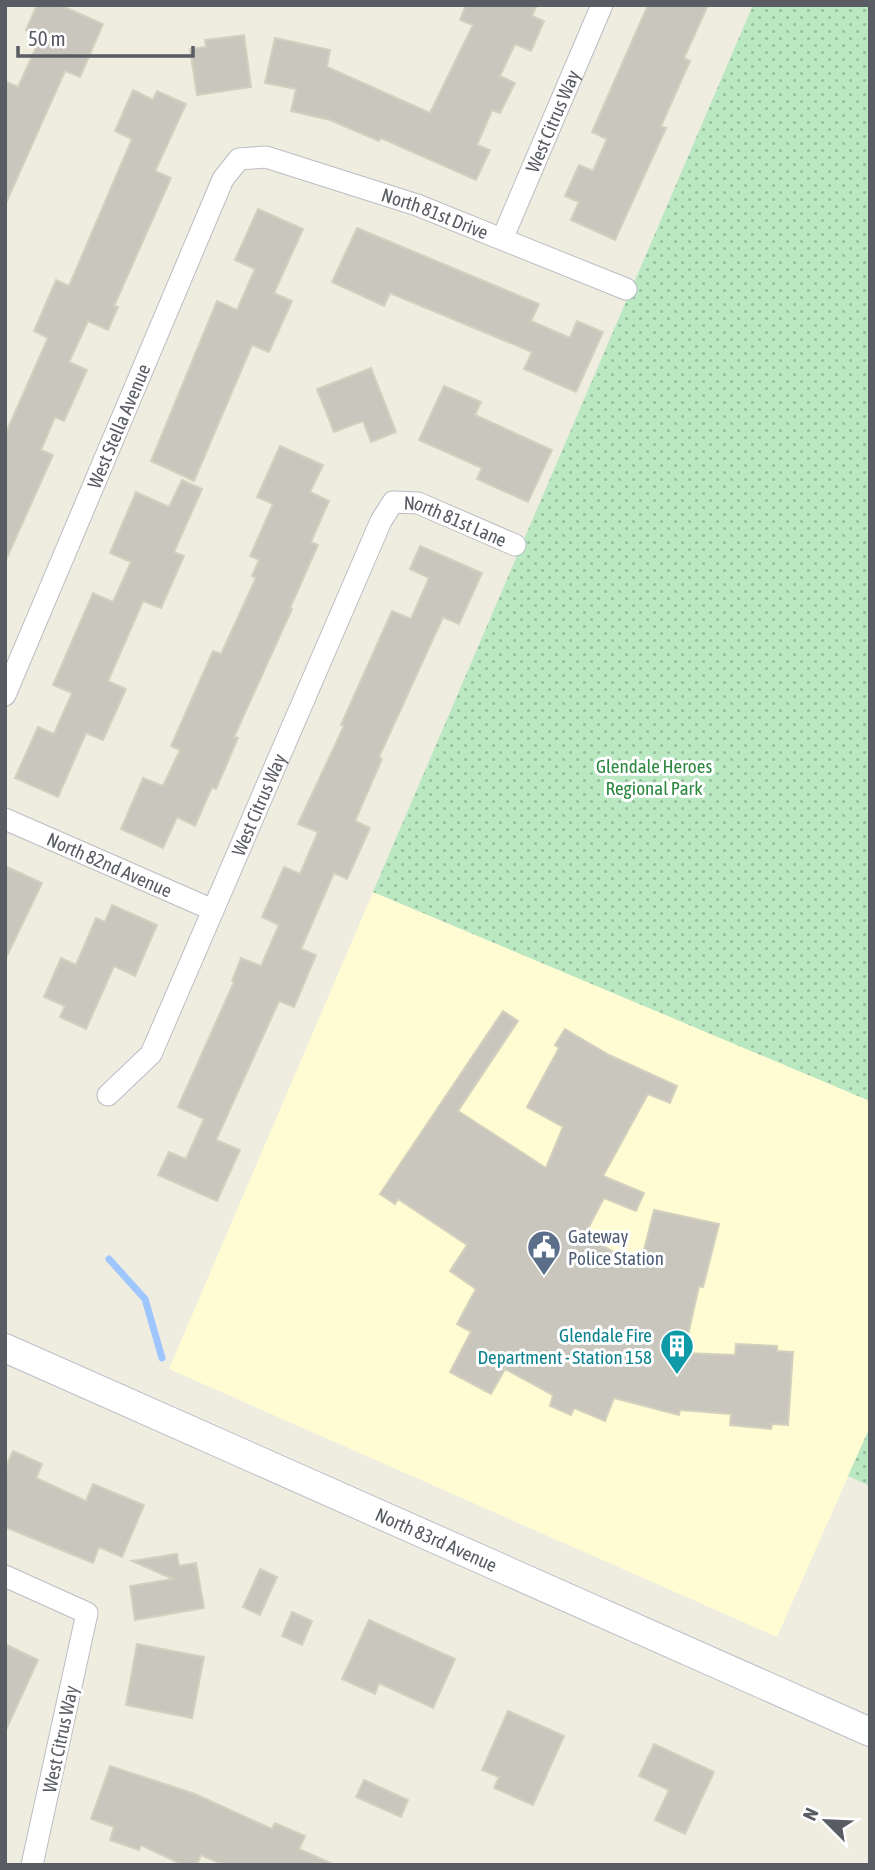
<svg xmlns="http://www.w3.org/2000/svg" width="875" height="1870" viewBox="0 0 875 1870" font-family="'Asap Condensed',sans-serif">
	<defs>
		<pattern id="park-dots" width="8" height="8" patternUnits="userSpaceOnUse" patternTransform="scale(1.75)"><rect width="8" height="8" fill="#b9e8c1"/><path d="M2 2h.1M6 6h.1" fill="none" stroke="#99bfa0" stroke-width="1.8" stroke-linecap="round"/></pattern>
	</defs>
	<rect width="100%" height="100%" fill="#eeede0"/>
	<polygon fill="#fffcd4" points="373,892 870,1101 870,1427 777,1637 169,1369"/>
	<g fill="url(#park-dots)">
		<polygon points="753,5 870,5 870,1101 373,892"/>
		<polygon points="870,1427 870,1486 848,1476"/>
	</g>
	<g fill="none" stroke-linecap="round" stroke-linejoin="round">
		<polyline stroke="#9fc6ff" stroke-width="7" points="109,1259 145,1299 162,1358"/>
	</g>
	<g fill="#c9c7bd" stroke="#d3d0be" stroke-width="2">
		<polygon points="37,5 60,5 103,24 80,77 65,71 5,205 5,81 18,87 41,37 26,30"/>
		<polygon points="466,5 537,5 532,16 544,21 531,51 515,44 500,76 515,83 500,113 492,110 477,145 490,150 476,180 381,138 379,141 330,120 291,111 296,89 265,83 275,38 330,50 327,67 430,113 473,25 460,20"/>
		<polygon points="648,5 708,5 684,58 690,61 661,126 666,128 615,240 571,220 579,202 565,196 579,165 593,171 607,139 592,132"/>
		<polygon points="244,35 251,87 197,95 190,49 206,47 205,40"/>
		<polygon points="133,90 153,100 157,91 186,104 155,171 171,178 114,306 118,307 108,330 88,321 69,362 87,370 64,421 55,417 41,450 53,455 5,562 5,435 48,338 34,331 56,280 69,286 132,139 115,131"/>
		<polygon points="258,209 303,229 274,293 292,301 269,352 252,345 194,481 151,461 217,301 237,310 255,269 235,260"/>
		<polygon points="357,228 539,304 531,321 570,338 577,321 603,332 576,392 524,369 532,352 390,293 384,306 332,282"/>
		<polygon points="371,368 396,432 371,442 363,421 334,432 317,389"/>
		<polygon points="444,386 481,402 475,415 552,450 528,502 477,479 482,468 419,440"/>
		<polygon points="280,446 323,465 310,492 329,501 311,542 318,545 290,608 292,609 234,737 238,738 216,789 212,787 195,826 177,817 163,848 121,829 143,778 163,786 180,750 171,746 213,651 221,654 256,578 252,576 259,560 250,556 273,504 257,497"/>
		<polygon points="182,480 202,489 174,552 184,556 161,608 143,601 108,681 126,689 103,740 86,733 58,797 15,778 38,727 54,734 72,693 53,685 93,593 113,602 131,562 110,553 136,492 169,507"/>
		<polygon points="420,546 482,573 459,624 443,617 379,757 382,759 355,821 370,828 347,879 334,873 301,949 316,955 294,1007 279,1001 216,1140 240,1150 217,1201 158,1175 169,1152 186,1159 204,1119 178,1107 234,982 232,981 241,958 261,966 279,925 262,917 284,867 300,874 318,832 298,824 344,726 341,725 392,611 411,619 429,578 410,569"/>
		<polygon points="5,866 42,883 5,960"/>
		<polygon points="112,905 157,925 135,976 114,966 86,1029 60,1017 65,1006 44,997 61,958 76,965 96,918 105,922"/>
		<polygon points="503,1011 518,1021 458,1111 546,1168 563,1127 527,1107 559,1048 555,1045 565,1029 609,1055 677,1086 670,1103 648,1094 603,1176 644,1193 636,1211 604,1198 584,1236 640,1266 654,1210 719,1224 703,1287 699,1286 684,1353 735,1355 736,1344 777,1346 777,1351 793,1352 788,1425 772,1424 771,1429 730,1425 731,1414 680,1410 679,1415 614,1398 605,1421 574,1408 571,1415 550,1406 553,1395 505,1369 491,1394 450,1372 471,1332 457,1324 476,1289 450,1271 467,1245 398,1199 395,1204 380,1194"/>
		<polygon points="13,1451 42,1464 36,1478 86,1501 93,1484 144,1505 122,1557 99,1547 93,1563 5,1527 5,1469"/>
		<polygon points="177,1554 179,1566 196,1563 204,1608 135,1620 130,1586 173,1579 132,1561"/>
		<polygon points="260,1569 277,1577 260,1615 243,1607"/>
		<polygon points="292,1612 312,1621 302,1645 282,1636"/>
		<polygon points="369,1620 455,1659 433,1708 379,1683 375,1694 342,1679"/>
		<polygon points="5,1644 38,1660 5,1732"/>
		<polygon points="137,1644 204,1657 192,1718 126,1705"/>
		<polygon points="508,1711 564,1736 533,1805 494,1788 499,1777 482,1770"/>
		<polygon points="654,1744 714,1772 685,1834 655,1820 669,1790 639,1776"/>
		<polygon points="110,1766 195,1794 272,1829 275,1823 305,1836 299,1849 335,1865 224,1865 201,1855 197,1865 183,1865 141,1845 139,1850 110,1840 114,1827 91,1819"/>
		<polygon points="364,1780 408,1800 401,1817 356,1797"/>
	</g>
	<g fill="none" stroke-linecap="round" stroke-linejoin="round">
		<g stroke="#bbbdc3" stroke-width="23">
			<g id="minor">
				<path id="s1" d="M503,237L602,5"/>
				<path id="s2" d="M5,695L223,179L239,159L266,157L417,205L626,289"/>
				<path id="s3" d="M5,819L213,910"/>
				<path id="s4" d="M108,1095L151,1054L381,521L393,502L418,503L515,545"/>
				<polyline points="5,1576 87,1613 32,1865"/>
			</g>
		</g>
		<g stroke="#bdbfc8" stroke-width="30">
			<g id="secondary">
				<path id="s5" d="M5,1348L870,1732"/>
			</g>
		</g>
		<use href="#minor" stroke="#fff" stroke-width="21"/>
		<use href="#secondary" stroke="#fff" stroke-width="28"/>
	</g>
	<defs>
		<g id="civic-pin" transform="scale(1.75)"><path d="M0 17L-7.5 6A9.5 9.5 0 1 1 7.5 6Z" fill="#5c6f8a" stroke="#fff"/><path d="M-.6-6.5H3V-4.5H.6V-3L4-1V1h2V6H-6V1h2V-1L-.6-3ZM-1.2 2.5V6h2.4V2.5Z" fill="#fff"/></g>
		<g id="building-pin" transform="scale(1.75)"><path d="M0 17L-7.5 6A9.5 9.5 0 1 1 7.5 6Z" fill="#0f9aa8" stroke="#fff"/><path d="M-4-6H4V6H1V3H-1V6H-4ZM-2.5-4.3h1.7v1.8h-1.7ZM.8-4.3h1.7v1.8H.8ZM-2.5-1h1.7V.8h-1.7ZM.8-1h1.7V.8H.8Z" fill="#fff"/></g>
	</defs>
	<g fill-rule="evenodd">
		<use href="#civic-pin" x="544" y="1247"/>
		<use href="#building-pin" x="677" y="1346"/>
	</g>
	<g text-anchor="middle" stroke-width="6" stroke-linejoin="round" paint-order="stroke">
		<g font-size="19" fill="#595c63" stroke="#fff">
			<text dy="7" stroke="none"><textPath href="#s1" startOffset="126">West Citrus Way</textPath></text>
			<text dy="7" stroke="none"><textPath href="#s2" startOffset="791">North 81st Drive</textPath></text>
			<text dy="7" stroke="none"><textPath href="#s2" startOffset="292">West Stella Avenue</textPath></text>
			<text dy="7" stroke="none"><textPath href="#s4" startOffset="728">North 81st Lane</textPath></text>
			<text dy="7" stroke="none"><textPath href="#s4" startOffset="331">West Citrus Way</textPath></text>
			<text dy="7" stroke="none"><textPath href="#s3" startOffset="114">North 82nd Avenue</textPath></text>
			<text dy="7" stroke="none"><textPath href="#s5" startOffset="472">North 83rd Avenue</textPath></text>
			<text transform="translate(60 1739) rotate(-78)" y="7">West Citrus Way</text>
		</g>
		<g font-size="19" fill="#2c873f" stroke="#fff">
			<text x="654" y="773">Glendale Heroes<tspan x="654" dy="22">Regional Park</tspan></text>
		</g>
		<g font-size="19" fill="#4e5e75" stroke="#fff" text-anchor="start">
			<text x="568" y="1243">Gateway<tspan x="568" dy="22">Police Station</tspan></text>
		</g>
		<g font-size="19" fill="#0d838f" stroke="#fff" text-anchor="end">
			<text x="652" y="1342">Glendale Fire<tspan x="652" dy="22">Department - Station 158</tspan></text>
		</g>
	</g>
	<rect width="875" height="1870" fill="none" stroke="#595c63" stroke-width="14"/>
	<g transform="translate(826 1821) rotate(294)" stroke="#ffffff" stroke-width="5" paint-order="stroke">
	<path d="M0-5L12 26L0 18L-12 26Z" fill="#595c63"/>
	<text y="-10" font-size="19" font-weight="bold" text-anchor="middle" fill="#595c63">N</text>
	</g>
	<path d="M18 46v10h175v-10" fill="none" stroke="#595c63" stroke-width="3.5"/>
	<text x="28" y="46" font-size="21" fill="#595c63" stroke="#ffffff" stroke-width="5" paint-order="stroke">50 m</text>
</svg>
